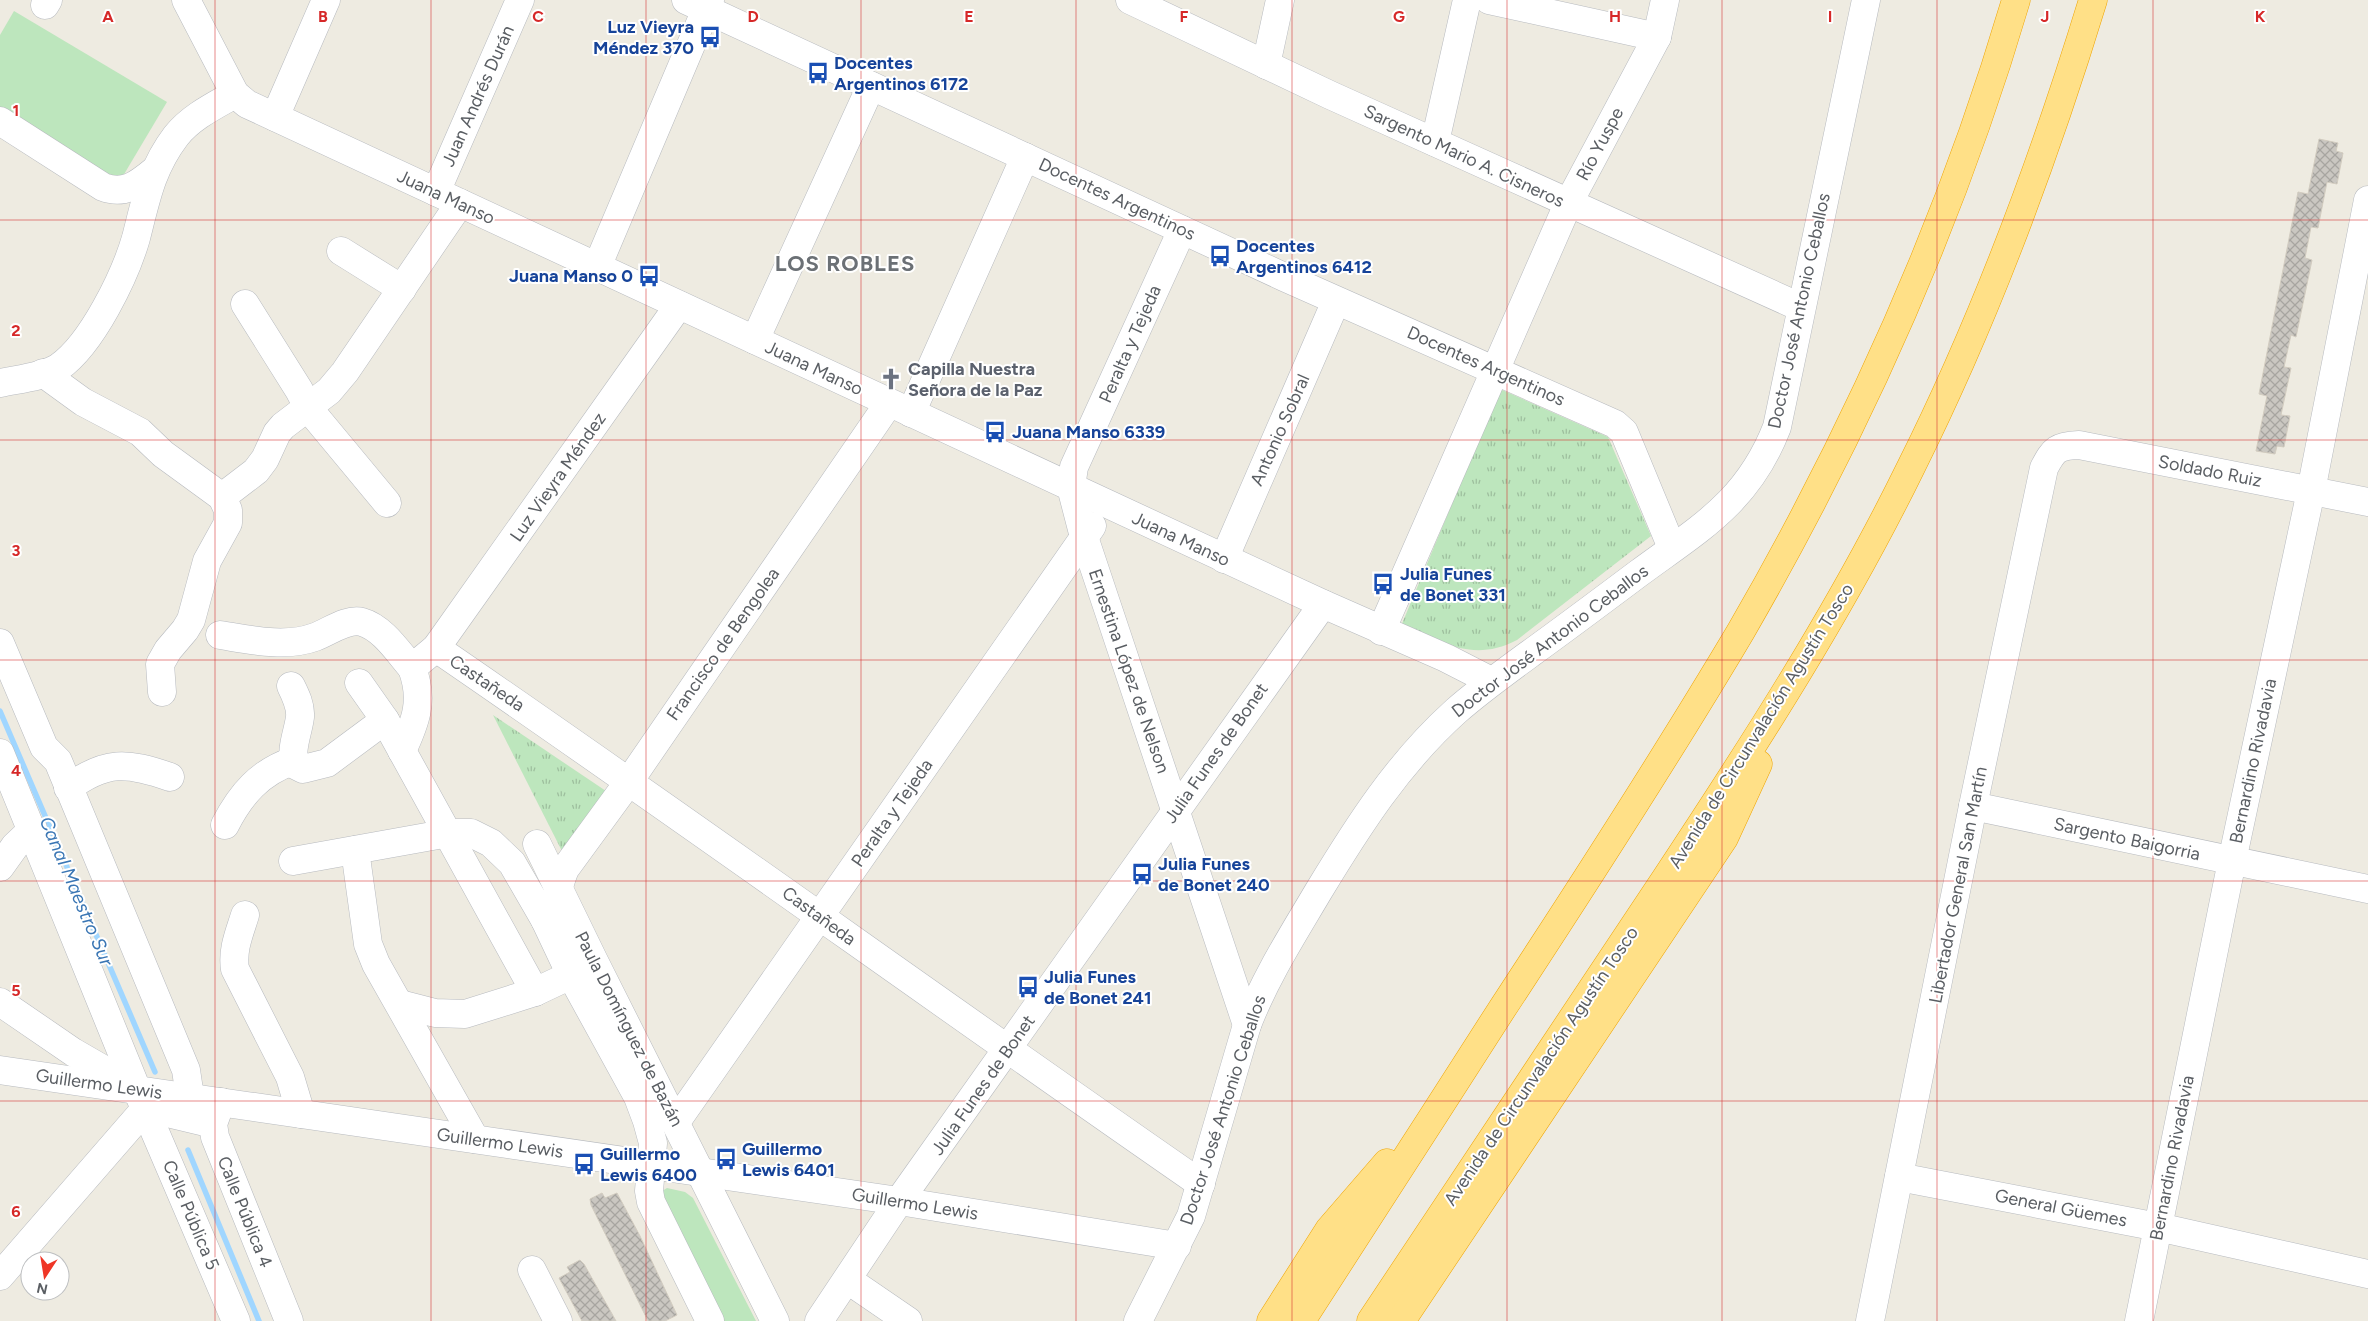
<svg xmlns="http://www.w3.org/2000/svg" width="2368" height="1321" viewBox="0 0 2368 1321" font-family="Figtree,sans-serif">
	<defs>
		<pattern id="park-tufts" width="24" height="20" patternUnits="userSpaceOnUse" patternTransform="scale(1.25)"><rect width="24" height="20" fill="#bde6bd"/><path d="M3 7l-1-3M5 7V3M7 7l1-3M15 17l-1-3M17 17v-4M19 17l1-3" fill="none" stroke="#9dbe9d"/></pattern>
		<pattern id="building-cross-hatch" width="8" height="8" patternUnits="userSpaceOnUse" patternTransform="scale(1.25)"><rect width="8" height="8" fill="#cac7c1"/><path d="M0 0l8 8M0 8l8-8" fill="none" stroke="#a7a5a0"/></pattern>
	</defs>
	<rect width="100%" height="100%" fill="#eeebe1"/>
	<g fill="#bde6bd">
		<polygon points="14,11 167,102 120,181 0,110 0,35"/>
		<polygon points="667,1188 685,1192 693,1198 756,1321 716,1321 659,1193"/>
	</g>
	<g fill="url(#park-tufts)">
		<path d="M1500,389L1608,437L1651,536L1517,640C1473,663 1443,642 1401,626Z"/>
		<polygon points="493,715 606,791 564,855"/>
	</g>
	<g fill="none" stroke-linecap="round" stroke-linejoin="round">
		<g stroke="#a0d6ff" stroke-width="5.5">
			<polyline points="0,711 155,1072"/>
			<polyline points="188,1150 259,1321"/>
		</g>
	</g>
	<g fill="url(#building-cross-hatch)" stroke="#d2ccc0">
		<polygon points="2319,139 2338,143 2336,151 2343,153 2337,184 2327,182 2318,228 2311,227 2305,258 2312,260 2296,337 2291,335 2284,367 2291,368 2281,415 2290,416 2284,447 2277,446 2275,454 2256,451 2267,396 2259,394 2298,192 2308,194"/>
		<polygon points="602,1193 605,1198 617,1193 640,1236 677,1315 665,1321 648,1321 591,1205 590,1199"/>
		<polygon points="580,1260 584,1264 616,1321 582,1321 559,1278 570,1272 567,1267"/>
	</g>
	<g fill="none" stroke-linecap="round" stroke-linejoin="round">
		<g stroke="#b7babf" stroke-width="29">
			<g id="minor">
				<polyline points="186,0 235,94 247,104 1323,604 1446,658 1491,681"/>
				<polyline points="686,0 1284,277 1615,424 1624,432 1672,548"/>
				<polyline points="1130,0 1330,95 1800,307"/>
				<polyline points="1489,0 1657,37"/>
				<polyline points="45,5 48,0"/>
				<polyline points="1266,65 1280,0"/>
				<polyline points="275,117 326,0"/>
				<path d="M0,121L103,187C124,195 137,185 154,171"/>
				<polyline points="1435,142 1467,0"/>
				<polyline points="436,192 520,0"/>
				<polyline points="1182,230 1074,467 1071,487 1084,537 1247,1025"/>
				<polyline points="341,251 402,289"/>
				<polyline points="597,267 710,0"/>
				<polyline points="245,304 299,390 309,409 387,503"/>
				<polyline points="755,340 871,86"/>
				<polyline points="43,373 83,402 140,432 163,454 222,497 228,510 228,523 207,561 191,620 185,630 168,650 160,664 162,692"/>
				<path d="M0,383C18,379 43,377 59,367C92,344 125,276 136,238C146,199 151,169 176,136C191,117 214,106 235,94"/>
				<polyline points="911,413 1025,157"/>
				<polyline points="222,497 256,471 265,459 277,433 283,426 329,391 345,372 460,203"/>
				<polyline points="1224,559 1336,301"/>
				<polyline points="1381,631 1568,204 1657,37 1665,0"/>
				<path d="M220,635C251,640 285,648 315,637C329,632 347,618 362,622C383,628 398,652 412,668"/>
				<polyline points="0,643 44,747 58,761 186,1070 190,1097"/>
				<path d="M436,648C693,824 945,1007 1201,1184"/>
				<polyline points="359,683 385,720 535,992"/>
				<path d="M291,686C296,696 301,706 300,717C298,733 290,749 295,765L303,769L327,763L385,720"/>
				<path d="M402,751C416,721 424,700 412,668L436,648L679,305"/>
				<polyline points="0,753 137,1090 236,1321"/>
				<path d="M68,788C106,760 127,762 170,777"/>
				<polyline points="1973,806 2368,889"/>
				<path d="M225,825C241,794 260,772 293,761"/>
				<polyline points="537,844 593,959 775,1321"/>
				<polyline points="355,850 368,944 376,964 475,1139"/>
				<polyline points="293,861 449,833 471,833 491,843 512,863 545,920 571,975 638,1097 647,1121 653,1143 649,1191 651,1202 710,1321"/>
				<polyline points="0,867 15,846 33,829"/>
				<path d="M245,915C239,934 232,950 235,969L290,1077L301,1114"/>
				<path d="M545,920C557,905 557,887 565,869L630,780L889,403"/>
				<polyline points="0,1002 73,1052 125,1082"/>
				<polyline points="400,1004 435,1013 465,1014 535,992 571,975 586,964"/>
				<polyline points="0,1070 899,1201 1177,1246"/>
				<polyline points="221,1102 213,1124 215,1137 289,1321"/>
				<polyline points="146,1108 213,1124"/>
				<polyline points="676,1122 1092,526"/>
				<polyline points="1899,1177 2158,1227 2368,1274"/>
				<polyline points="532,1270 558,1321"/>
				<polyline points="0,1276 146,1108"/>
				<polyline points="848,1280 908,1321"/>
				<polyline points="819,1321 899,1201 1323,604"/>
				<path d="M1138,1321L1191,1216L1247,1025C1265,978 1292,936 1318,892C1358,826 1398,763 1456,711C1480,690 1505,672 1531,653C1567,627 1603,600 1639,573C1700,528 1748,502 1777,427L1866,0"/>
				<path d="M1870,1321L1973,806L2044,468C2054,449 2057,446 2079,445L2368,502"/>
				<polyline points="2139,1321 2232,861 2311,491 2368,200"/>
			</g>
		</g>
		<g stroke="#efa400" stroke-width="29">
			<g id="highway">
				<polyline points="1271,1321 1329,1230 1387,1163"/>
				<path d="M1301,1321C1369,1217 1435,1113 1502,1009C1584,884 1665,759 1741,631C1856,432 1951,221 2016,0"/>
				<path d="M1371,1321C1469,1173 1569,1026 1666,878C1754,745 1841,610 1911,467C1986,317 2044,160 2093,0"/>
				<polyline points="1401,1321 1724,838 1758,764"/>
			</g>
		</g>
		<use href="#minor" stroke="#fff" stroke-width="28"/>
		<use href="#highway" stroke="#ffe087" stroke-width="28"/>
	</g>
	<path fill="none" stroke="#d62828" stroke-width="1" stroke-opacity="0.55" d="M215,0V1321M431,0V1321M646,0V1321M861,0V1321M1076,0V1321M1292,0V1321M1507,0V1321M1722,0V1321M1937,0V1321M2153,0V1321M0,220H2368M0,440H2368M0,660H2368M0,881H2368M0,1101H2368"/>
	<defs>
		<g id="bus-bare" transform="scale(1.725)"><path d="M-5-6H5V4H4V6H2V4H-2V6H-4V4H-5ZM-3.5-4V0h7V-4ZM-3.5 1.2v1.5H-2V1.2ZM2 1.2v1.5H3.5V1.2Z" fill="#1a4fb4" stroke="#fff" stroke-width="2.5" paint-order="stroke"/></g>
		<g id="church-bare" transform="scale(1.725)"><path d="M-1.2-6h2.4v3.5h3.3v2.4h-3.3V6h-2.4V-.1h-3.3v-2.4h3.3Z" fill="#6b7280" stroke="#fff" stroke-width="2.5" paint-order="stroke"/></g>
	</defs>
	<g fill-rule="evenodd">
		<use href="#bus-bare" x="710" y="37"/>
		<use href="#bus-bare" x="818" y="73"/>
		<use href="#bus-bare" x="1220" y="256"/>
		<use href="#bus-bare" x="649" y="276"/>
		<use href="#church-bare" x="891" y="379"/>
		<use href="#bus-bare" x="995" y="432"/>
		<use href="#bus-bare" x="1383" y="584"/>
		<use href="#bus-bare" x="1142" y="874"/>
		<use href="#bus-bare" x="1028" y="987"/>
		<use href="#bus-bare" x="726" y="1159"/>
		<use href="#bus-bare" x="584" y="1164"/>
	</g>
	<g text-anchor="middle" stroke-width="4" stroke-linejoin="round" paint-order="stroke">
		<g font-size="18" font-weight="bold" fill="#164399" stroke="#fff" text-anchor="start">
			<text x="694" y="33" text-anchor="end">Luz Vieyra<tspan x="694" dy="21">Méndez 370</tspan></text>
			<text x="834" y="69">Docentes<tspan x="834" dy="21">Argentinos 6172</tspan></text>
			<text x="1236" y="252">Docentes<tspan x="1236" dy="21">Argentinos 6412</tspan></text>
			<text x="633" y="282" text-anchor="end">Juana Manso 0</text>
			<text x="1012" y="438">Juana Manso 6339</text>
			<text x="1400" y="580">Julia Funes<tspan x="1400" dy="21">de Bonet 331</tspan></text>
			<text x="1158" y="870">Julia Funes<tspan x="1158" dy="21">de Bonet 240</tspan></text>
			<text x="1044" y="983">Julia Funes<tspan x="1044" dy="21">de Bonet 241</tspan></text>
			<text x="742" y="1155">Guillermo<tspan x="742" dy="21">Lewis 6401</tspan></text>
			<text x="600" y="1160">Guillermo<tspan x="600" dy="21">Lewis 6400</tspan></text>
		</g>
		<g font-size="18" fill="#5a5e63" stroke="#fff">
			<text transform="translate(478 96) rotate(-66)" y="6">Juan Andrés Durán</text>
			<text transform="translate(1600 144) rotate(-62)" y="6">Río Yuspe</text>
			<text transform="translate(1464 156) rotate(25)" y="6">Sargento Mario A. Cisneros</text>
			<text transform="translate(446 197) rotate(25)" y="6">Juana Manso</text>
			<text transform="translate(1117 199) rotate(25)" y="6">Docentes Argentinos</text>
			<text transform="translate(1799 311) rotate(-78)" y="6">Doctor José Antonio Ceballos</text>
			<text transform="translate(1130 344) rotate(-66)" y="6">Peralta y Tejeda</text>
			<text transform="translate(1486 366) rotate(24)" y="6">Docentes Argentinos</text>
			<text transform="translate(814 368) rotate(25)" y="6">Juana Manso</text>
			<text transform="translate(1280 430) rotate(-66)" y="6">Antonio Sobral</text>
			<text transform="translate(2210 471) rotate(11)" y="6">Soldado Ruiz</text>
			<text transform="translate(558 477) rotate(-55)" y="6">Luz Vieyra Méndez</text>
			<text transform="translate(1181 539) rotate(25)" y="6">Juana Manso</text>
			<text transform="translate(1550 641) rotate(-37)" y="6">Doctor José Antonio Ceballos</text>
			<text transform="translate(723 644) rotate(-55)" y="6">Francisco de Bengolea</text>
			<text transform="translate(1129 671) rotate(71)" y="6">Ernestina López de Nelson</text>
			<text transform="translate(487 683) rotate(34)" y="6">Castañeda</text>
			<text transform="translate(1761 726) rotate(-58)" y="6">Avenida de Circunvalación Agustín Tosco</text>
			<text transform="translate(1216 753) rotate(-55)" y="6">Julia Funes de Bonet</text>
			<text transform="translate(2253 761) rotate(-78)" y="6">Bernardino Rivadavia</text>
			<text transform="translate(892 813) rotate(-55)" y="6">Peralta y Tejeda</text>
			<text transform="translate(2127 839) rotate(12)" y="6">Sargento Baigorria</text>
			<text transform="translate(1958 885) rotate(-79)" y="6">Libertador General San Martín</text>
			<text transform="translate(819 916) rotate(36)" y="6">Castañeda</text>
			<text transform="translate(629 1029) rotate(63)" y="6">Paula Domínguez de Bazán</text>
			<text transform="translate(1541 1066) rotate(-56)" y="6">Avenida de Circunvalación Agustín Tosco</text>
			<text transform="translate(99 1084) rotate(8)" y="6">Guillermo Lewis</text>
			<text transform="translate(983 1085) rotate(-55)" y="6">Julia Funes de Bonet</text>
			<text transform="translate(1223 1110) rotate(-72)" y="6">Doctor José Antonio Ceballos</text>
			<text transform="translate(500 1143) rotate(8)" y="6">Guillermo Lewis</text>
			<text transform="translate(2172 1158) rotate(-79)" y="6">Bernardino Rivadavia</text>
			<text transform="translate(915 1204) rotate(9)" y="6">Guillermo Lewis</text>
			<text transform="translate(2061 1208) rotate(11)" y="6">General Güemes</text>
			<text transform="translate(245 1212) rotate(68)" y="6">Calle Pública 4</text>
			<text transform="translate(191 1215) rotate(67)" y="6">Calle Pública 5</text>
		</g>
		<g font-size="18" font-weight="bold" fill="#5b616d" stroke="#fff" text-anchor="start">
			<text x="908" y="375">Capilla Nuestra<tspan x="908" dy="21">Señora de la Paz</tspan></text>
		</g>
		<g font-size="19" font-style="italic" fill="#3a76b4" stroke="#fff">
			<text transform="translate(77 891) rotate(67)" y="7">Canal Maestro Sur</text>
		</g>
		<g font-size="22" font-weight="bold" letter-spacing="1" fill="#6b7075" stroke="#fff">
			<text x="845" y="271">LOS ROBLES</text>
		</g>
	</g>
	<g font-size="16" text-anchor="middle" font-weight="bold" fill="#d62828" stroke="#fff" stroke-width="4" stroke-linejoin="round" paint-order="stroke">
		<text x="108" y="22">A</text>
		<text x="323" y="22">B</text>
		<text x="538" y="22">C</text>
		<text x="753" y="22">D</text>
		<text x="969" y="22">E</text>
		<text x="1184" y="22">F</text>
		<text x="1399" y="22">G</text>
		<text x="1615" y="22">H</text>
		<text x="1830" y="22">I</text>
		<text x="2045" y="22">J</text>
		<text x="2260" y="22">K</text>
		<text x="16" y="116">1</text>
		<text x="16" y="336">2</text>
		<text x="16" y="556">3</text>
		<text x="16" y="776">4</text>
		<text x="16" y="996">5</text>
		<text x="16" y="1217">6</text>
	</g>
	<g transform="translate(45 1276) rotate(192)"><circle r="24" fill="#ffffff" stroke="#bdbfc1"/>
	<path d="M0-4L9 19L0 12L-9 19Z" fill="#ef3626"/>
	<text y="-8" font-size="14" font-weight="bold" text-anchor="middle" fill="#5a5e63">N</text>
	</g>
</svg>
